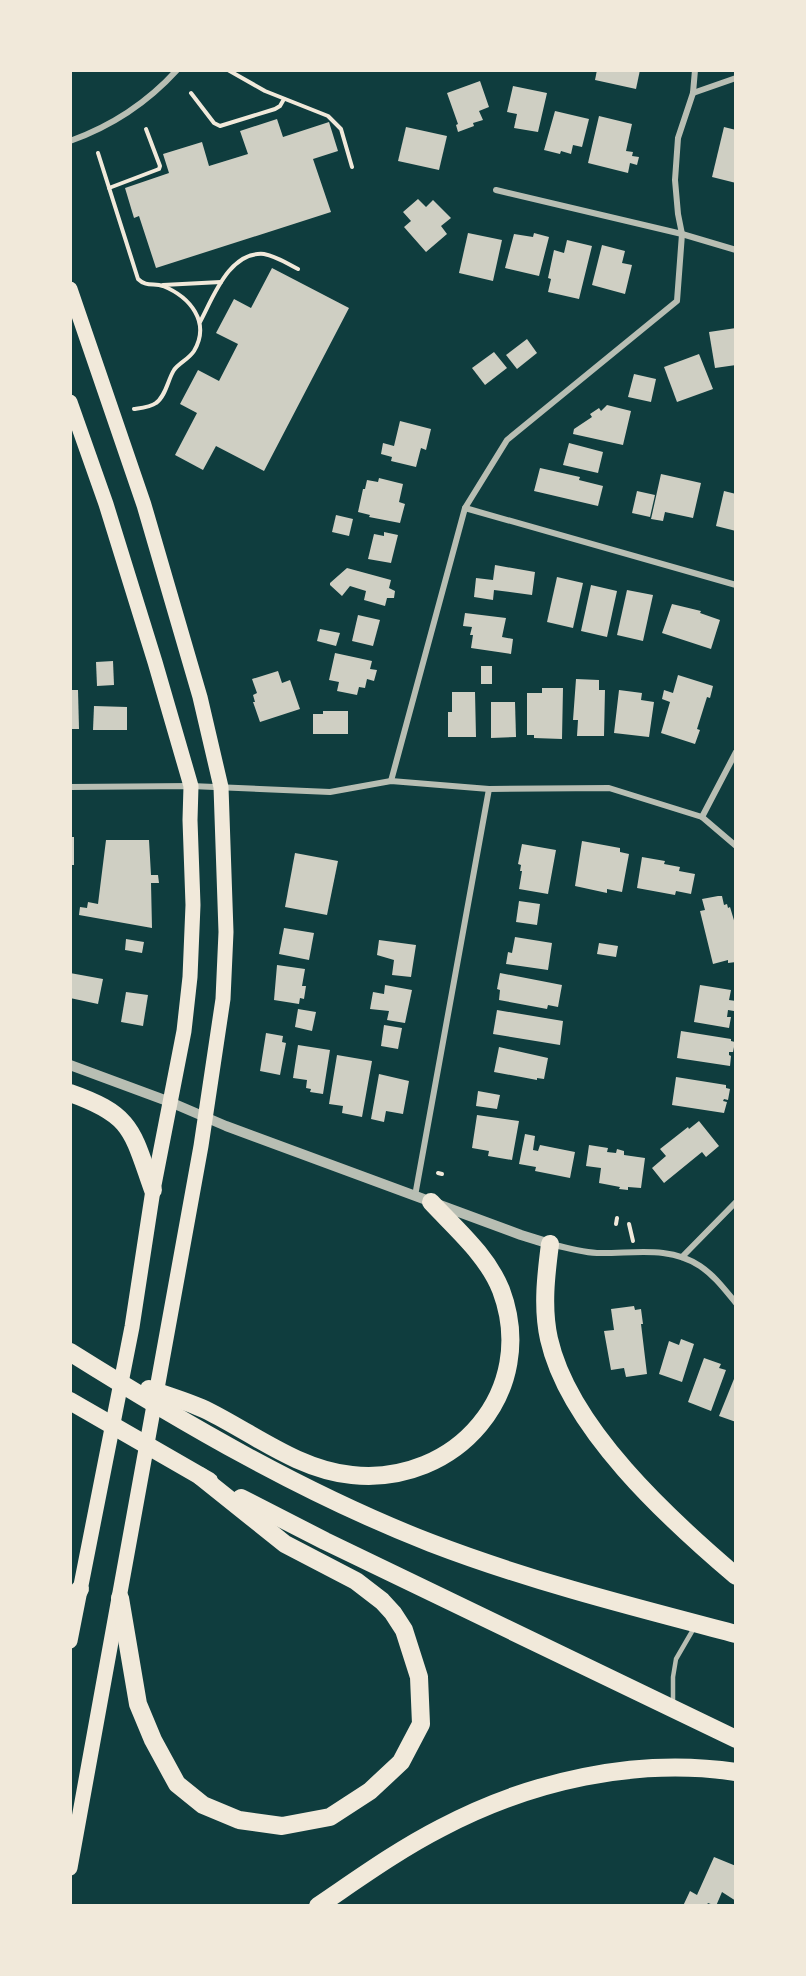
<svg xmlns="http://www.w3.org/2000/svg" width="806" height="1976" viewBox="0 0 806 1976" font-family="'Titillium Web',sans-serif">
	<rect width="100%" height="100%" fill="#0f3d3e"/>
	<g fill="#cfcfc3">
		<polygon points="597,70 640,70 636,89 595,80"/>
		<polygon points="480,81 489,107 479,111 483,120 473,123 474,126 458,132 456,125 458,124 447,93"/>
		<polygon points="513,86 547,93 538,132 514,128 517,114 507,112"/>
		<polygon points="555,111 589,119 582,147 573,145 571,154 561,151 560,154 544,150"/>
		<polygon points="599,116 632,124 626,151 633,152 632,156 639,157 637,165 630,163 628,173 588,163"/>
		<polygon points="277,119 283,137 329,122 338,151 313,159 331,212 156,268 139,216 134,218 125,188 169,173 163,154 202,142 209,166 248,154 240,131"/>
		<polygon points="406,127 447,136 439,170 398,161"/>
		<polygon points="724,127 736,130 736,183 712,177"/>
		<polygon points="418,199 426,207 433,200 451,218 441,226 447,234 426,252 404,227 411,221 403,212"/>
		<polygon points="468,233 502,240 493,281 459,273"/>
		<polygon points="534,233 549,237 539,276 505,268 514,234 533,237"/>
		<polygon points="567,240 592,246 579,299 548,292 551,279 548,278 554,250 564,253"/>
		<polygon points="602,245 625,251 622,263 632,265 625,294 592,285"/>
		<polygon points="272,268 349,308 264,471 216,446 203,470 175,455 197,413 180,404 198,370 219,381 238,344 216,333 234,299 251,308"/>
		<polygon points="736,328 736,365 715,368 709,332"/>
		<polygon points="527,339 537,353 517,369 506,355"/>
		<polygon points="494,352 507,368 485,385 472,368"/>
		<polygon points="699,354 713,389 677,402 664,367"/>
		<polygon points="634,374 656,379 651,402 628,397"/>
		<polygon points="607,405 631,411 623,445 573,434 574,429 592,417 590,414 599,408 601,411"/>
		<polygon points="400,421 431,429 426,450 421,448 416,467 391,461 392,457 381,454 383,443 394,446"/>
		<polygon points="569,443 603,452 598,473 563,465"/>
		<polygon points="540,468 580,477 579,480 603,486 598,506 534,491"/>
		<polygon points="661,474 701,483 693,518 665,512 663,521 651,519"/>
		<polygon points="379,478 403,484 399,502 405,504 400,523 369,517 370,515 358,512 363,489 365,489 367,480 378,482"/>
		<polygon points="637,491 655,495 650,517 632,513"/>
		<polygon points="724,491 736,494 736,531 716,526"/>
		<polygon points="336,515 353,519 349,536 332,532"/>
		<polygon points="384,532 398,535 391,563 368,559 374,534 384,536"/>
		<polygon points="495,565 535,572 532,595 494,590 493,600 474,597 476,578 493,580"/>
		<polygon points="347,568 391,580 389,588 395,591 394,598 387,598 385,606 364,600 366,591 350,586 342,596 330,585 330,583"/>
		<polygon points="557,577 583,583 573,628 547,622"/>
		<polygon points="591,585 617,591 607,637 581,631"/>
		<polygon points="627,590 653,595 643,641 617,635"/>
		<polygon points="672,604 701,611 700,613 720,620 711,649 662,633"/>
		<polygon points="465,613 506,618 502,637 513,639 511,654 471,648 473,635 470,635 472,627 463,626"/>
		<polygon points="358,615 380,620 373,646 352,641"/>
		<polygon points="320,629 340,633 336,646 317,641"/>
		<polygon points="335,653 372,661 370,669 377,670 374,681 367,679 365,688 359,687 357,695 337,691 339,682 329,680"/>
		<polygon points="113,661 114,685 97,686 96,662"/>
		<rect x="481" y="666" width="11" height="18"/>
		<polygon points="278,671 282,683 290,680 300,709 260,722 253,702 255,702 253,695 257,693 252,679"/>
		<polygon points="678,675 713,686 710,698 707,697 697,729 700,730 695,744 661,733 670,702 662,699 664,690 673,693"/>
		<polygon points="576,679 599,680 599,690 605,690 604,736 577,736 578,720 573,720"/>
		<polygon points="542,688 563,688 562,739 534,738 534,735 527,735 527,693 542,693"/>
		<polygon points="70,690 78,690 79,729 70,729"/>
		<polygon points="619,690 642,693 641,700 654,702 649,737 614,733"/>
		<polygon points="452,692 475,692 476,737 448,737 448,712 452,712"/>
		<polygon points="491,702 515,702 516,737 491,738"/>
		<polygon points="94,706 127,707 127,730 93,730"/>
		<polygon points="323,711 348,711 348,734 313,734 313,714 323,714"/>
		<rect x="70" y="837" width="4" height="28"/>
		<polygon points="106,840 149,840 151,875 158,875 159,883 151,883 152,928 79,915 80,907 87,908 88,902 98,904"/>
		<polygon points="582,841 620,848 620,852 629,854 622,892 607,889 607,893 575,886"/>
		<polygon points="522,844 556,850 548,894 519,889 522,871 520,871 521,865 518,864"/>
		<polygon points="295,853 338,861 327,915 285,907"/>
		<polygon points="642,857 665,861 664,864 680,867 679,871 695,874 691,894 676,891 675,895 637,888"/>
		<polygon points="718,896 722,896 724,905 727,904 728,908 730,907 736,927 736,962 728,963 728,960 713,964 700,911 705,910 702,899"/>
		<polygon points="519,901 540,904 537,925 516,922"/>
		<polygon points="284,928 314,933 309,960 279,954"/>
		<polygon points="515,937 552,943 548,970 506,964 508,952 512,953"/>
		<polygon points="126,939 144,942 142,953 125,950"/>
		<polygon points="379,940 416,945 411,977 392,975 394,960 377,955"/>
		<polygon points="599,943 618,946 616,957 597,954"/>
		<polygon points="277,965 305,969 302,986 306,986 304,999 300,998 299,1004 274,1000"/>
		<polygon points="70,973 103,979 98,1004 70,998"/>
		<polygon points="500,973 562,985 558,1007 548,1005 547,1009 499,1000 500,990 497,989"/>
		<polygon points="385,985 412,990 405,1023 387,1020 389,1011 370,1009 373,992 384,994"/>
		<polygon points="700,985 731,990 729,1000 736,1001 736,1003 734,1011 728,1010 727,1017 731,1017 729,1028 694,1022"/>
		<polygon points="126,992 148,995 143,1026 121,1022"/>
		<polygon points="298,1009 316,1012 312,1031 295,1027"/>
		<polygon points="497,1010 563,1021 560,1045 493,1034"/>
		<polygon points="384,1025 402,1028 398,1049 381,1046"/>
		<polygon points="681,1031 731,1039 731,1041 735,1042 733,1052 729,1052 729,1055 731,1056 730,1066 677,1058"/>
		<polygon points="266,1033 283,1036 282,1042 286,1043 280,1075 260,1071"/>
		<polygon points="298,1045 330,1050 323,1094 310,1092 311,1089 306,1088 307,1080 293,1078"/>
		<polygon points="499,1047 548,1058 544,1079 537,1078 537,1080 494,1072"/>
		<polygon points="337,1055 372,1061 362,1117 342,1113 343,1106 329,1104"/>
		<polygon points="379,1074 409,1081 403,1114 386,1111 384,1122 371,1119"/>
		<polygon points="676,1077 726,1085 726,1088 730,1089 728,1100 724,1099 723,1101 727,1102 724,1113 672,1105"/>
		<polygon points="478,1091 500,1095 497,1109 476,1106"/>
		<polygon points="477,1115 519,1121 512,1160 488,1156 489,1151 472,1148"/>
		<polygon points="699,1121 719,1146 706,1157 702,1152 664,1183 652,1168 666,1156 660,1149 688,1127 689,1129"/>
		<polygon points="525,1134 535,1136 533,1150 538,1151 540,1145 575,1152 570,1178 535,1171 536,1167 519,1164"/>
		<polygon points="589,1145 608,1148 607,1152 616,1153 617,1149 624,1151 624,1155 645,1158 641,1188 628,1187 628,1190 619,1189 620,1187 599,1183 601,1168 586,1166"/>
		<polygon points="634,1306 635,1310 641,1309 643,1324 641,1324 647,1374 626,1377 624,1368 611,1370 604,1331 614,1330 611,1309"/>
		<polygon points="681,1339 694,1344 682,1382 659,1374 669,1341 679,1345"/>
		<polygon points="704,1358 721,1364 719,1368 726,1370 711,1411 688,1402"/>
		<polygon points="736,1374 736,1422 719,1416"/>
		<polygon points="714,1857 736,1866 736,1901 722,1892 716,1906 708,1903 706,1906 683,1906 690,1891 697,1895"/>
	</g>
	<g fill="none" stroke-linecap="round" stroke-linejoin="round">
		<g stroke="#f1e9da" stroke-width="4">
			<polyline points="228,70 265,91 328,116 341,129 352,167"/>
			<polyline points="191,93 214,123 220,126 275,109 280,106 284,99"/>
			<path d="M98,153L138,279C146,287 154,283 163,286C190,297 211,322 194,351C189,359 179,363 174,370C168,379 166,396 156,403C151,407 141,408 134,409"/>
			<polyline points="109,188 159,169 160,166 146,129"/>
			<polyline points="163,285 221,282"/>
			<path d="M200,322C213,298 229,251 264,254C276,256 288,264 298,269"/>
			<polyline points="438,1173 442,1174"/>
			<polyline points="616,1224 617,1218"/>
			<polyline points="629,1224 633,1241"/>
		</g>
		<polyline stroke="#b8beb3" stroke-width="4.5" points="673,1704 673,1677 676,1659 694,1628"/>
		<g stroke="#b8beb3" stroke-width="6">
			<polyline points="693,93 736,78"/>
			<path d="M70,141C112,126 147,103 177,70"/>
			<polyline points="496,190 682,234 736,250"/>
			<polyline points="465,508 736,585"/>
			<polyline points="391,781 465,508 507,440 677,301 682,234 678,214 675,180 678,138 693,93 695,70"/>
			<polyline points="70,787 191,786 330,792 391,781 489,789 609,788 702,817 736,846"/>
			<polyline points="702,817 736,752"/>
			<polyline points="415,1196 489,789"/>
			<path d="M551,1244C566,1248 581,1252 597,1253C632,1254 669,1245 700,1266C715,1276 725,1290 736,1303"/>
			<polyline points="682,1257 736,1202"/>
		</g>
		<polyline stroke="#b8beb3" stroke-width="10" points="70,1065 170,1102 226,1126 521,1235 550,1244"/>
		<g stroke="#f1e9da" stroke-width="15">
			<polyline points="70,289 144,505 200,697 221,787 226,932 223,999 201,1146 70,1868"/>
			<polyline points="70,402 106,504 155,662 191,786 190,820 193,905 190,977 184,1031 153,1190 132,1327 70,1641"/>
		</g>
		<g stroke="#f1e9da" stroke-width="18">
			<path d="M70,1093C133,1115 132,1131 153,1190"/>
			<path d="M550,1244C546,1275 542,1308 549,1339C569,1428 669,1519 736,1576"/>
			<path d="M70,1352C185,1424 305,1494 431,1543C530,1581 633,1607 736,1634"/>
			<path d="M149,1389C168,1396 190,1402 208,1411C254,1434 299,1470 352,1475C456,1486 539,1391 501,1290C487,1255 456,1229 431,1202"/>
			<polyline points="70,1401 209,1481"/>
			<polyline points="241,1498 325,1541 736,1739"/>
			<polyline points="120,1598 138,1704 153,1740 177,1784 203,1805 239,1820 282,1826 330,1817 370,1791 401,1762 421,1724 419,1677 404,1630 393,1613 382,1601 356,1581 285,1544 200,1476"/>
			<polyline points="70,1603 80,1589"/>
			<path d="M318,1906C358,1879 398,1850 441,1828C530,1781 636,1757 736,1772"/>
		</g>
	</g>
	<rect width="806" height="1976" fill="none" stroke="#f1e9da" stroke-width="144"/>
</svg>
